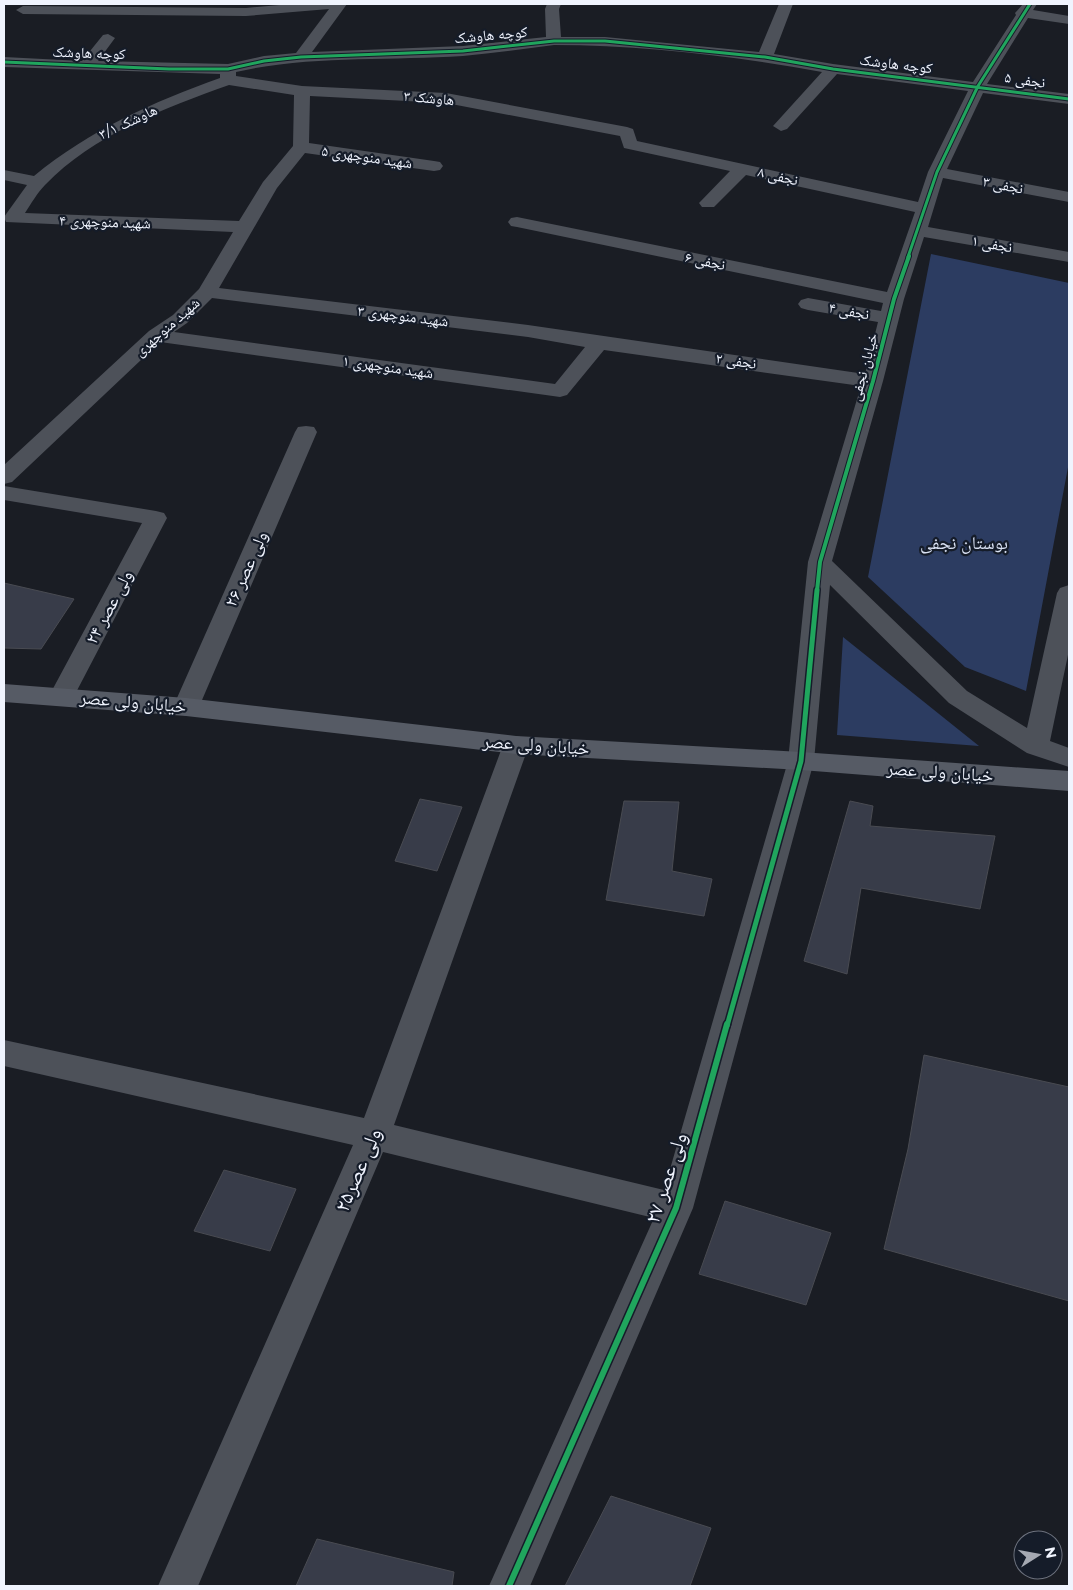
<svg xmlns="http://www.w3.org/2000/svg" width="1073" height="1590" viewBox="0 0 1073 1590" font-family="Montserrat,'Noto Naskh Arabic',sans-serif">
  <rect width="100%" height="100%" fill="#1a1d24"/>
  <!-- green -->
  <path fill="#2c3c61" d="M931,254L1069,283V462L1026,691L965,667L868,577Z
    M843,637L979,746L837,735Z"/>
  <!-- building -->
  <path fill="#383c49" stroke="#494b52" d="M4,583L74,599L41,649L4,648Z
    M420,799L462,807L437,871L395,861Z
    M624,801L679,802L672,871L712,879L704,916L606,900Z
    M850,801L873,806L870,826L995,836L980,909L861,888L847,974L804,961Z
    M924,1055L1069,1087V1301L884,1249L908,1149Z
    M224,1170L296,1189L270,1251L194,1231Z
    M725,1201L831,1233L806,1305L699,1274Z
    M611,1496L711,1528L690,1586H565Z
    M317,1539L454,1572L452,1586H296Z"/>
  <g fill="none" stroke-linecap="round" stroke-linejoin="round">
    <!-- minor -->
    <path fill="#4d5159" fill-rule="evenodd" d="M291,4H347L312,52L463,46L546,37L545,9L547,4H561L559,9L561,37H605L759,52L779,4H793L774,54L833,64L973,82L1016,15L1015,13L1023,4H1037L1033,10L1069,16V24L1028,18L987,84L1069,94V104L983,93L947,169L1069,192V202L943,178L928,227L1069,252V262L924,237L904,299L883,381L832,561L967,691L1027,728L1057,593L1060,588L1069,585V650L1050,741L1069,748V767L1027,753L949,703L830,585L814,761L693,1208L530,1586H489L654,1218L383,1152L198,1586H158L353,1145L4,1066V1040L364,1118L503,745L507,738L516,736L525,738L529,745L394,1125L664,1190L788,761L808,562L861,386L604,350L567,395L560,397L160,342L12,482L4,484V465L149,331L173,315L199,289L233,232L6,222L4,217L27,185L4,180V170L34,176C90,130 153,102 220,78V74L4,67V57L82,61L103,35L108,34L115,38L98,61L228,64L264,56L296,53L329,9L246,16L23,14L16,10L23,6L246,8ZM554,45C643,45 734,56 822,72L773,126L781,131L787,129L837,74L968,91L928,172L918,202L637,141L633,129L627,127L446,93L302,86L236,76V72C310,55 387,61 463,56C493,53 524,49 554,45ZM229,85L294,95L293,146L263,182L239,221L25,213C31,204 37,193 45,185C93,135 165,108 229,85ZM310,96L446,103L620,136L624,148L730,171L699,203L702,207H714L746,175L915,212L887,292L517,217L511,218L508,222L511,226L517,227L883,303L881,311L808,298L801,300L798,304L801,308L808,310L878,322L865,374L528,325L219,288L277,188L305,153L434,171L440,170L443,166L440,162L434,161L309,143ZM212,298L528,337L585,347L555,384L174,332L187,323Z
      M306,426L314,427L317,432L199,707L195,713L186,716L177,713L173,707L295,432L298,427Z
      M4,486L156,511L164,513L167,518L71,702L62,705L53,702L49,696L142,523L4,500Z"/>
    <!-- major -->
    <path fill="#565b65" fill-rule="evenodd" d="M4,684L186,698L516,736L801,752L1069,771V791L801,770L516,754L186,716L4,702Z"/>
    <!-- cycleway-far3 casing -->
    <g stroke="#151c29" stroke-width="5">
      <path id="cycleway-far3" d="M4,62L169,69H228L264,61L301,57L463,51L554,41H605L765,57L833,69L1069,99
        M908,257L937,172L978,86L1030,4"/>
    </g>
    <!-- cycleway-far2 casing -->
    <g stroke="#151c29" stroke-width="6">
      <path id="cycleway-far2" d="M817,591L820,562L873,381L894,299L909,256"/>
    </g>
    <!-- cycleway-far1 casing -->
    <g stroke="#151c29" stroke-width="8">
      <path id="cycleway-far1" d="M727,1026L801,761L817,590"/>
    </g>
    <!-- cycleway casing -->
    <g stroke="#151c29" stroke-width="9">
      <path id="cycleway" d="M509,1586L676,1208L727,1024"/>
    </g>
    <!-- cycleway-far3 -->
    <use href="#cycleway-far3" stroke="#20a55d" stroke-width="3"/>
    <!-- cycleway-far2 -->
    <use href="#cycleway-far2" stroke="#20a55d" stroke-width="4"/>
    <!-- cycleway-far1 -->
    <use href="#cycleway-far1" stroke="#20a55d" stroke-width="5"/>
    <!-- cycleway -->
    <use href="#cycleway" stroke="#20a55d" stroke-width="6"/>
  </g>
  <g text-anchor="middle" stroke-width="4.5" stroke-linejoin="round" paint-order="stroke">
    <!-- far-street labels -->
    <g font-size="15" fill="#f0f4fe" stroke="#151c29">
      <text transform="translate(491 35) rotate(-5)" y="5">کوچه هاوشک</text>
      <text transform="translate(89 53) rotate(2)" y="5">کوچه هاوشک</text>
      <text transform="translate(896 64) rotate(7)" y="5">کوچه هاوشک</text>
      <text transform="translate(1025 80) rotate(8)" y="5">نجفی ۵</text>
      <text transform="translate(429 98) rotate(5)" y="5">هاوشک ۳</text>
      <text transform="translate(128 122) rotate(-25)" y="5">هاوشک ۳/۱</text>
      <text transform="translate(367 157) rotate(8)" y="5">شهید منوچهری ۵</text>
      <text transform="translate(778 176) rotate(13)" y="5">نجفی ۸</text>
      <text transform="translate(1003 185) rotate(11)" y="5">نجفی ۳</text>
      <text transform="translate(105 222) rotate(2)" y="5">شهید منوچهری ۴</text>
      <text transform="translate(992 244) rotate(10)" y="5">نجفی ۱</text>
      <text transform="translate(705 261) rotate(12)" y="5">نجفی ۶</text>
      <text transform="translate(849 311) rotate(10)" y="5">نجفی ۴</text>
      <text transform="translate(403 316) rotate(7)" y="5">شهید منوچهری ۳</text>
      <text transform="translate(167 327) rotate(-41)" y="5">شهید منوچهری</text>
      <text transform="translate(736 361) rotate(8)" y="5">نجفی ۲</text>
      <text transform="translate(388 367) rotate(8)" y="5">شهید منوچهری ۱</text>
      <text transform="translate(864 367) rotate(-75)" y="5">خیابان نجفی</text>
    </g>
    <!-- park labels -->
    <g font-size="18" fill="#d9e1f3" stroke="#151c29">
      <text x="964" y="549">بوستان نجفی</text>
    </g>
    <!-- street labels -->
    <g font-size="18" fill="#f0f4fe" stroke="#151c29">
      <text transform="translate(246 569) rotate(-66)" y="6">ولی عصر ۲۶</text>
      <text transform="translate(109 607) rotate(-62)" y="6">ولی عصر ۲۴</text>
      <text transform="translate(133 702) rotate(5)" y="6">خیابان ولی عصر</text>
      <text transform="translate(536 745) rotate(4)" y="6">خیابان ولی عصر</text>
      <text transform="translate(940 772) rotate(4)" y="6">خیابان ولی عصر</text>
    </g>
    <!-- near-street labels -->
    <g font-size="21" fill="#f0f4fe" stroke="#151c29">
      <text transform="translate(358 1170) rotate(-67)" y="7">ولی عصر۲۵</text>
      <text transform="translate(666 1178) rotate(-72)" y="7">ولی عصر ۲۷</text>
    </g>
  </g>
  <!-- border -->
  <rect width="1073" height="1590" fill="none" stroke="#f0f4fe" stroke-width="10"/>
  <!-- north arrow -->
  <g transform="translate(1038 1555) rotate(79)"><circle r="24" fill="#151c29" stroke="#6d727e"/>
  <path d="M0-4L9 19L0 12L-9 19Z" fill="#a5a9b2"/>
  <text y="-8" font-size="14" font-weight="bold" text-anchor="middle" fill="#f0f4fe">N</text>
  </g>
</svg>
